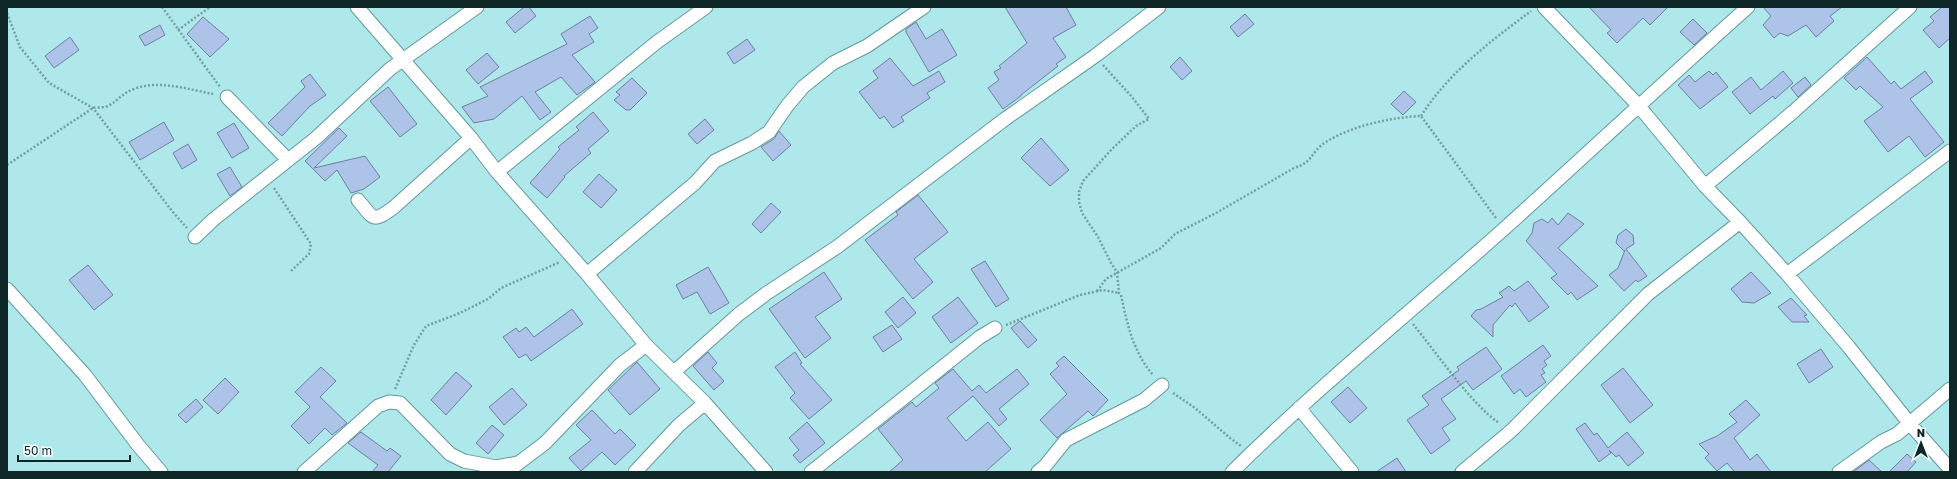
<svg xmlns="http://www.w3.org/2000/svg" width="1957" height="479" viewBox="0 0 1957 479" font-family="'Golos Text',sans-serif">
  <rect width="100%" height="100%" fill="#afe8eb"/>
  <!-- building -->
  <path fill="#adc3e8" stroke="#6c80a2" d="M524,7H529L536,16L515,33L506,22Z
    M1005,7H1066L1076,25L1053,38L1066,57L1056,64L1058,66L1021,95V96L1003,109L988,88L999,80L994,72L1001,68L999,66L1027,43Z
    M1589,7H1668L1650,25L1643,18L1617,43L1607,33L1611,30Z
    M1763,7H1842L1830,16L1834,21L1816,37L1806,25L1788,36L1780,33L1774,38L1763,25L1771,16Z
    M1942,7H1950V38L1939,48L1923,30L1934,21L1930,17Z
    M1245,14L1254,24L1238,37L1230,27Z
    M590,16L598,28L589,34L594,42L572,55L595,82L577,95L561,77L535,92L551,112L540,120L522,96L494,119L474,123L462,107L488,96L480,87L567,44L561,34Z
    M203,17L229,39L210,57L187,34Z
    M1693,19L1707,33L1694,45L1680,32Z
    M916,22L926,39L942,29L957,55L929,72L906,32V29Z
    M160,25L165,35L145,46L139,36Z
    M70,37L79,50L54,68L45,56Z
    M747,39L755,50L734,64L727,53Z
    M487,53L499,67L478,84L466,70Z
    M1180,57L1192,71L1182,80L1170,67Z
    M1867,57L1891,84L1894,81L1901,89L1925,71L1933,82L1910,99L1944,142L1925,157L1909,136L1888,152L1864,121L1883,107L1860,86L1856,90L1844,78Z
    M890,58L913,86L939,71L945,82L927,93L930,98L901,117L904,121L893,128L884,116L880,119L859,92L878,78L873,71Z
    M1709,71L1713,75L1716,72L1728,87L1700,109L1678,85L1689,75L1695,82Z
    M1783,71L1793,83L1775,99L1773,96L1750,114L1732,92L1751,77L1761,90Z
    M310,74L326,95L310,106L282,136L268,123L305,87L301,81Z
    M1805,77L1811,85L1798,97L1791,88Z
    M632,78L647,93L630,110H626L614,100L620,95L616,92Z
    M388,87L417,124L400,137L370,101Z
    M1404,91L1416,102L1403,115L1391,104Z
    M593,112L609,131L588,149L591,153L564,176L565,177L547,198L530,183L560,149L558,147L579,130L576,127Z
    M705,119L714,130L697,144L688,134Z
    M164,122L174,140L140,160L129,142Z
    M234,123L249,148L232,158L217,133Z
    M339,128L347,136L314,168L365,156L380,177L364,189L351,193L337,170L325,181L305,161Z
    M779,131L791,145L773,161L761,147L774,139Z
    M1041,138L1069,170L1050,186L1021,158Z
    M188,144L197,160L182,169L173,153Z
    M230,167L242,187L230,196L217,174Z
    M599,174L617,190L601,208L583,192Z
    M918,195L948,232L914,259L933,282L913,299L865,240L898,215L896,212Z
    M771,203L781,212L761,233L752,224Z
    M1568,213L1584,224L1558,248L1598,286L1577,300L1571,292L1568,295L1551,278L1557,274L1526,241L1532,233L1534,223L1542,219L1548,223L1552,218L1558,225Z
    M1626,229L1633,235L1634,244L1626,249L1647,276L1638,282L1636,280L1624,291L1609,275L1618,268L1625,250L1624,251L1616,243L1618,235Z
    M985,261L1009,299L996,307L971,269Z
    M88,265L113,295L94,310L69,280Z
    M708,267L729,303L710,314L697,292L683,299L676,285Z
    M824,272L842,299L815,317L831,338L805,358L769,309Z
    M1751,272L1771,293L1754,303L1742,302L1731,289Z
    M1528,281L1549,307L1529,322L1515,303L1512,307L1510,305L1493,325V337L1471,316L1476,310L1481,309L1503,297L1499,293L1509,286L1514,291Z
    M903,297L916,313L898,328L885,312Z
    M958,297L978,323L951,343L932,317Z
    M1791,298L1807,315L1804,316L1809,322H1792L1778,307Z
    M572,309L583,324L531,361L526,354L519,358L503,337L516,328L519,332L526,327L534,337Z
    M1020,321L1037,340L1028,348L1011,328Z
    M892,325L902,339L883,352L873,337Z
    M1543,345L1551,356L1544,361L1547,365L1542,369L1545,373L1541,375L1546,382L1526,397L1520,389L1514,394L1501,376Z
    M1486,347L1502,369L1473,390L1466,381L1441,399L1456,419L1442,428L1450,440L1431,454L1407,420L1429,405L1422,396L1459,370L1457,367Z
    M1821,349L1833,367L1809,383L1797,364Z
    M708,352L717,363L712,368L724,381L714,390L693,366Z
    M795,352L802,363L800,364L832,400L809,419L790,398L795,393L775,367Z
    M1064,356L1108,400L1093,416L1088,411L1057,438L1040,420L1067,394L1050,374L1059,366L1056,363Z
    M637,362L660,389L630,415L608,390Z
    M321,367L336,381L320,397L347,423L332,435L325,428L309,444L291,426L310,407L295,392Z
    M1623,368L1653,405L1630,423L1601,385Z
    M953,369L972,391L979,385L986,393L1017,369L1029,384L999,409L1007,419L999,426L973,396L947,418L966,441L988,422L1011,449L985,472H889L903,460L878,429L912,402L916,407L939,388L935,383Z
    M456,372L472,386L446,415L431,400Z
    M225,378L239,392L218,414L203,400Z
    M1348,387L1367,408L1350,423L1331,402Z
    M512,388L527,405L504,425L489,407Z
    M196,399L203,407L186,423L178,415Z
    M1746,400L1760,415L1734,438L1750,460L1757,454L1771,472H1733L1734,471L1727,463L1717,471L1705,458L1709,454L1699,444L1717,436L1737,422L1729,414Z
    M592,410L615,434L620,429L636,445L615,465L602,452L581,471L569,458L591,440L576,425Z
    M807,422L825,443L800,463L793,455L799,450L789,438Z
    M1585,423L1594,435L1597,433L1608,448L1627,432L1644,453L1628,466L1619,455L1616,457L1609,450L1611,453L1599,462L1576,429Z
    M492,425L504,435L488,454L476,443Z
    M361,432L387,451L390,448L401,456L388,472H372L378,465L348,443Z
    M1907,454L1916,462L1907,472H1889Z
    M1397,458L1406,472H1376Z
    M1869,460L1882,472H1853Z"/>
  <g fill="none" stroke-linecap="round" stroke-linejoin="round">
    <!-- minor casing -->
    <g stroke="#63999c" stroke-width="15">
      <path id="minor" d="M357,7L471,138L497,172L587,274L646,345L705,403L766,472
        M1544,7L1638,105L1705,186L1740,222L1787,274L1848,346L1910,424L1950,469
        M227,97L288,160
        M497,172L657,42L706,7
        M1705,186L1793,112L1910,7
        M358,200C374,219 372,223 393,208L471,138
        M195,237L214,219L316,138L390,69L477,7
        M587,274L695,183L715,161L752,143L769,132L787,106L803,87L833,63L867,46L924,7
        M1787,274L1950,151
        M7,289L85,375L138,445L161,472
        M674,372L739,314L767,293L837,247L1005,119L1095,56L1159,7
        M1299,408L1352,472
        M512,468L545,443L620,365L646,345
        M304,472L378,406L389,402L400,403L450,454L464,461L496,467L518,463
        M635,472L679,425L705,403
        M811,472L980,337L995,328
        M1038,472L1045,466L1066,440L1144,400L1162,385
        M1232,472C1319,386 1414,309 1505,228C1586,155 1666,80 1748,7
        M1462,472L1511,431L1648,294L1740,222
        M1839,472L1881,442L1897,434L1950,389"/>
    </g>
    <!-- path -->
    <path stroke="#739fa1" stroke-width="2.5" stroke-dasharray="2 2" stroke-linecap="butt" d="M162,7L220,87
      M7,13L20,47L49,83L93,108L172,211L187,228
      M178,30L210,7
      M1103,65L1132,97L1149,119L1136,126L1112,149L1083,181L1079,192V202L1082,213L1098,237L1111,263L1117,272L1119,293L1121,295C1127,323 1133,352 1153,375
      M1421,116C1448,73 1491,41 1531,11
      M7,165L93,108C97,107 104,108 108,106C118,101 122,93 134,89C159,79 190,90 214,94
      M274,188L311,244L309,254L291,271
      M1097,291L1106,279L1161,248L1175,234L1216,213L1294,168C1313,163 1311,151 1326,142C1351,126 1392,117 1421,116L1496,218
      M1413,324C1436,352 1471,404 1499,423
      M1006,325L1080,295L1103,290L1119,293
      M395,389L414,345L426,326L460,313L488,299L501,288L560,262
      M1173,393L1195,408L1230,438L1241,446"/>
    <!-- minor -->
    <use href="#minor" stroke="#fff" stroke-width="13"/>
  </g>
  <!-- border -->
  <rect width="1957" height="479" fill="none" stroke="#0f2627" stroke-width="16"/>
  <!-- north arrow -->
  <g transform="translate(1921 443)" stroke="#f8fefe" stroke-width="3" paint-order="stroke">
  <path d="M0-3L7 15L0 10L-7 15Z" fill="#0f2627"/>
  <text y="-6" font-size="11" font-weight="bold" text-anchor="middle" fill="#0f2627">N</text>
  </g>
  <!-- scale -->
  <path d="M18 455v6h112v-6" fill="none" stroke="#0f2627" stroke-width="2"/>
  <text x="24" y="455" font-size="12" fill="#0f2627" stroke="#f8fefe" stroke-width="3" paint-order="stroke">50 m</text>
</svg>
